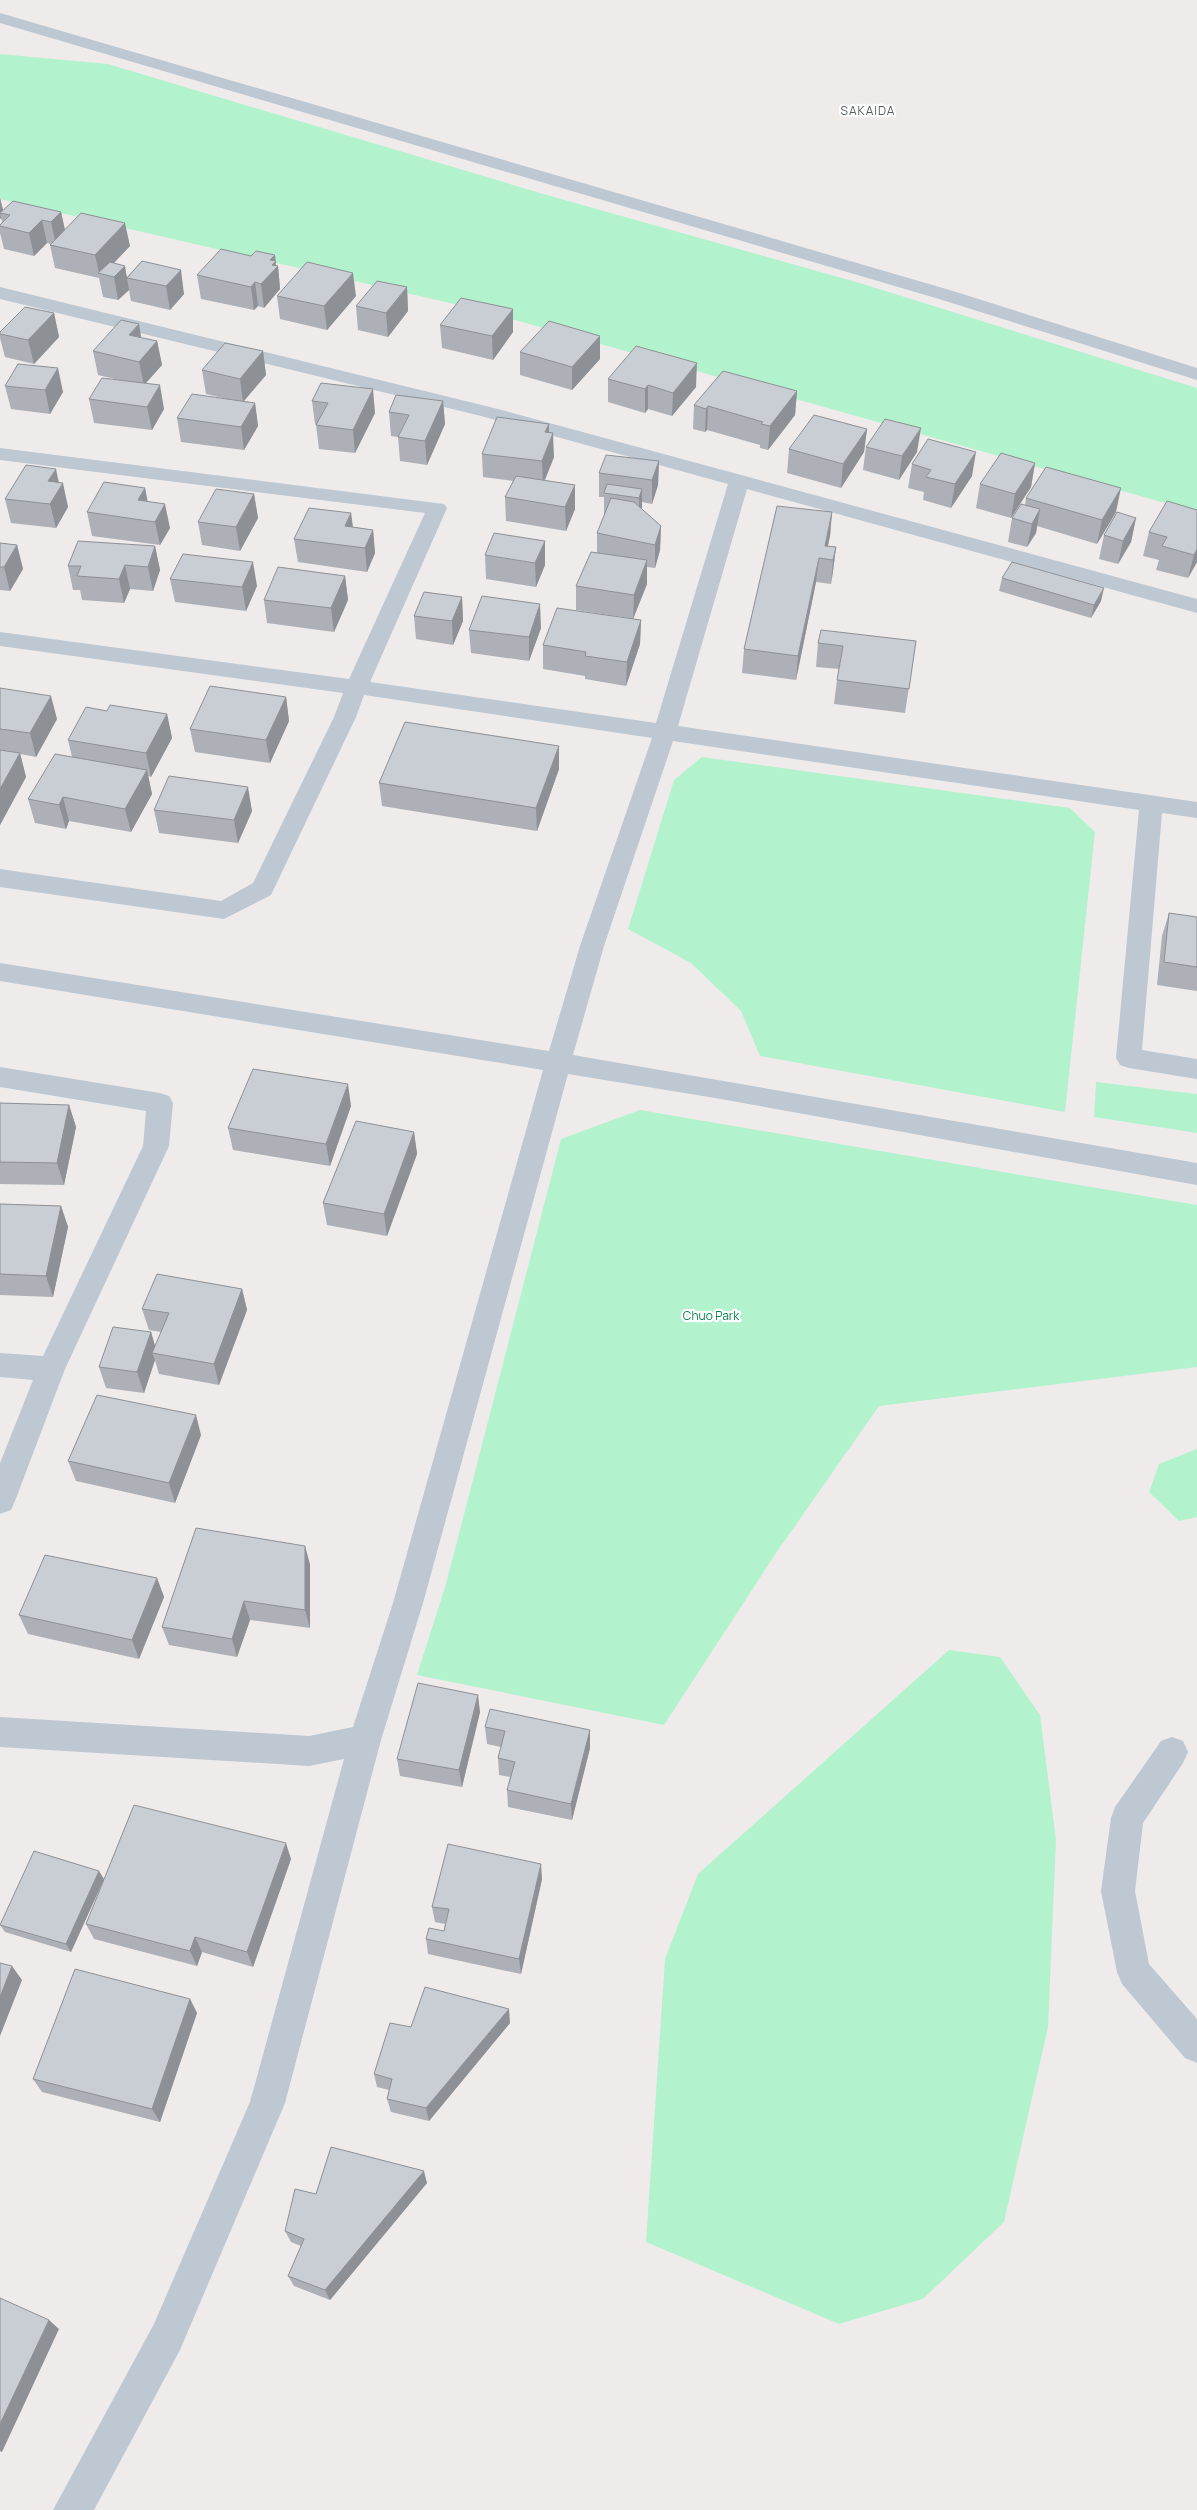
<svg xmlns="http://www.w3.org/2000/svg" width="1197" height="2510" viewBox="0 0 1197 2510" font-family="Manrope,sans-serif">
  <rect width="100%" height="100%" fill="#efebeb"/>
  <!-- green -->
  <path fill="#b2f3cd" d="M0,54L108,64L540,193L863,284L1197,388V512L480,310L0,199Z
    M702,757L1070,808L1095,832L1065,1112L760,1056L741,1011L691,963L628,929L674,780Z
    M1096,1082L1197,1094V1133L1094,1117Z
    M640,1110L1197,1205V1367L879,1406L776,1553L664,1725L417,1675L446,1584L561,1139Z
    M1197,1449V1517L1179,1521L1149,1492L1159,1464Z
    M949,1650L1000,1657L1040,1715L1056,1840L1048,2027L1004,2222L923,2299L839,2324L646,2242L665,1959L698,1874Z"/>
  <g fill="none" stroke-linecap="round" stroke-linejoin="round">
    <!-- minor -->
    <path fill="#bdc8d3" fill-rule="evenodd" d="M0,13L953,291L1197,368V380L939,299L0,23Z
      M0,287L494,408L1197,599V613L747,489L678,726L1197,802V818L1162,813L1142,1050L1197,1059V1079L1129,1068L1120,1065L1116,1058L1139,810L673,741L604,946L573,1055L1197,1163V1185L715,1098L568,1074L423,1603L381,1740L285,2103L180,2350L94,2510H53L154,2324L250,2102L344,1759L309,1766L0,1747V1717L309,1736L353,1727L393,1603L543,1070L0,981V963L549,1051L580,946L652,738L364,695L356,717L271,895L224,919L0,887V869L221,901L253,883L334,717L343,693L0,646V632L349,679L425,513L0,460V448L444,504L447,508L370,682L656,723L728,484L481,416L0,299Z
      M0,1067L160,1093L169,1096L173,1103L169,1146L65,1369L15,1501L11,1510L0,1514V1463L33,1380L0,1377V1353L43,1356L143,1146L146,1111L0,1087Z
      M1172,1737L1183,1741L1188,1752L1183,1763L1143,1823L1135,1891L1149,1964L1197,2019V2063L1185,2058L1122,1984L1117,1972L1101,1891L1111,1818L1115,1807L1161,1741Z"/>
  </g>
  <!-- wall -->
  <path fill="#adb0b6" d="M0,198L3,210L61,212L65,230L130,246L114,263L127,277L142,261L184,294L170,310L131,301L129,290L118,300L103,297L99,278L55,268L50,245L51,244L47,243L34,256L4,249L0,233V225L2,222L1,218L0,219Z
    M275,255L276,266H278L280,289L264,308L258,306L254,310L201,299L197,275L251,256Z
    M407,287L408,311L388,337L358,330L356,306Z
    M277,296H356L327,330L280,319Z
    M513,309V332L493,360L442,348L440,325Z
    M54,313L59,337L34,364L5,357L0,338V332Z
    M600,336V359L572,390L520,375V352Z
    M141,338L157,341L162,365L146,383L164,409L152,430L94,423L89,399L123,381L98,375L93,351Z
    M263,351L266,375L244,401L255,403L258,426L244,450L181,442L177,418L227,399L206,394L202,370Z
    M608,379L696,387L672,416L648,409L645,413L608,402Z
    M321,383L375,413L355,453L319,449L316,425L315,424L312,401Z
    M5,386L63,392L50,414L11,409Z
    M797,391L795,415L768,450L760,448V445L707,430L705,432L693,429L694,405Z
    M443,401L445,424L427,465L400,461L398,437L391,436L389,412Z
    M549,424V433L554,457L544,481L575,485V509L566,531L506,521L505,497L513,481L483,477L482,454Z
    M867,429L864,452L841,488L787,473L789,449Z
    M866,447L917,452L899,480L863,470Z
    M659,461L658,485L652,504L642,502V509L661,526L660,550L655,568L647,567V584L633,619L641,620L640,644L626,686L585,679V676L543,669V645L629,618L576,610V586L597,553V533L604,517V497H599V473Z
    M1035,463L1031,487L1011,518L976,508L980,484Z
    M912,464L972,476L951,508L923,500L924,492L908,488Z
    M59,482L68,507L56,528L11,523L5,499Z
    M145,488L148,502L170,528L160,545L92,536L87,512Z
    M254,494L258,518L240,551L202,545L198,522Z
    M1026,498L1116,512L1097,544L1037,526L1036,533L1027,547L1008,542L1012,518L1025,505Z
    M1197,510V562L1188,578L1156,570L1159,560L1143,556L1149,532Z
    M832,512L830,536L828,546L836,547L833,571L831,584L816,582L796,680L742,673L744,649Z
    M351,513L353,527L373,530L375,553L367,572L298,562L294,539Z
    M1136,518L1131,542L1118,564L1099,559L1104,535Z
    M0,543L17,545L23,569L10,591L0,590Z
    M155,546L160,570L153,591L130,589L124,603L82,600L80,590H73L68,566Z
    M485,555L545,565L536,587L486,579Z
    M345,576L348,600L334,632L267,623L264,600Z
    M1002,578L1101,601L1091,618L999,591Z
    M170,579L257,586L246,611L175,602Z
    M462,597L463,621L453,645L416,639L414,616Z
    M541,628L529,661L471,653L469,630Z
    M916,641L905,713L834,704L837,680L839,669L816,667L818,643Z
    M0,688L57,719L36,757L20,754L26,777L0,825Z
    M286,697L289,721L270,763L195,752L190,729Z
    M107,711L167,714L172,738L151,777L148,776L152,794L131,832L69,821L66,829L35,823L28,799L72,757L68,740Z
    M559,769L537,831L382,806L379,783Z
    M154,810L252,811L238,843L159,833Z
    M1169,913L1197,917V991L1157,985L1162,936Z
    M0,1103L69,1105L76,1127L64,1185L0,1184Z
    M351,1106L330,1166L233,1150L228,1128Z
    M414,1132L417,1154L387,1236L327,1225L323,1203Z
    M0,1204L61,1206L68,1227L53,1297L0,1295Z
    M242,1289L247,1310L219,1385L159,1374L155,1360L144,1393L106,1388L99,1367L151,1332L155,1346L161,1332L149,1330L142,1309Z
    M201,1435L175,1503L76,1481L68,1461Z
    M305,1546L310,1565V1628L250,1620L237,1657L169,1645L162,1627Z
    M157,1578L164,1597L139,1659L28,1634L19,1615Z
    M480,1712L462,1787L400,1776L397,1759Z
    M485,1727L590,1730V1748L572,1820L508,1807L507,1790L510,1777L499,1775L498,1758L501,1747L487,1744Z
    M291,1859L253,1967L202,1952L197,1966L94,1939L86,1924Z
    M104,1879L71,1952L5,1932L0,1925Z
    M542,1879L521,1974L428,1954L426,1939L444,1931L445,1924L435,1922L432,1907Z
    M190,1999L197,2013L160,2122L42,2092L33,2079Z
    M510,2023L429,2121L391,2112L387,2099L389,2090L377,2087L374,2074L411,2027Z
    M427,2183L330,2300L294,2286L288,2276L301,2246L291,2242L285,2231L316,2194Z"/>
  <!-- shaded-wall -->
  <path fill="#8d9094" d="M0,198L4,214L0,213L1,218L0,219Z
    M61,212L66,235L56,245L51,222Z
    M42,220L47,243L34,256L29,233Z
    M125,223L130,246L103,274L99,273L95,255Z
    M275,255L276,267L278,266L280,289L264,308L261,284L270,260Z
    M125,266L129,290L118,300L114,277Z
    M181,270L184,294L170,310L166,286Z
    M353,273L356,296L327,330L324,306Z
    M255,282L258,306L254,310L251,287Z
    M407,287L408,311L388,337L386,313Z
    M513,309V332L493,360L492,336Z
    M54,313L59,337L34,364L28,340Z
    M139,324L143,348L129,335Z
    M600,336V359L572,390V367Z
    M157,341L162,365L144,385L139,362Z
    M263,351L266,375L243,402L240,379Z
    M697,363L696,387L672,416L673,393Z
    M58,368L63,392L50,414L45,390Z
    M160,385L164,409L152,430L147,407Z
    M648,385V409L645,413V389Z
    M373,389L375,413L355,453L353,430Z
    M797,391L795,415L768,450L770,426Z
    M443,401L445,424L427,465L425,441Z
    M255,403L258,426L244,450L241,427Z
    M708,406L707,430L705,432L706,409Z
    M549,424V444L553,433L554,457L543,485L542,461L545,432Z
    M921,428L917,452L899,480L902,456Z
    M867,429L864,452L841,488L843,464Z
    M976,452L972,476L951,508L955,484Z
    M659,461L658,485L652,504V480Z
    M1035,463L1031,487L1011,518L1015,494Z
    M56,469L60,488L63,483L68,507L56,528L50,504L48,481Z
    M575,485V509L566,531L565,507Z
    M145,488L149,512L138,500Z
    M1121,488L1116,512L1097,544L1102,520Z
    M642,489V513L639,522V498Z
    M254,494L258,518L240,551L236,527Z
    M165,504L170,528L160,545L155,522Z
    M1040,509L1036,533L1027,547L1032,524Z
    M832,512L830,536L825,559V546Z
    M351,513L354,537L345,526Z
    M1136,518L1131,542L1118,564L1123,541Z
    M661,526L660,550L655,568V545Z
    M373,530L375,553L367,572L365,548Z
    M545,541V565L536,587L535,563Z
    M17,545L23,569L10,591L4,567Z
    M155,546L160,570L153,591L148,567Z
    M836,547L833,571L831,584L833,560Z
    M1197,549V562L1188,578L1194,555Z
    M819,558L816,582L796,680L798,656Z
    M647,560V584L633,619L634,595Z
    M253,562L257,586L246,611L242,587Z
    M125,565L130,589L124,603L119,579Z
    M345,576L348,600L334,632L331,608Z
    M1104,588L1101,601L1091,618L1094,605Z
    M462,597L463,621L453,645L452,621Z
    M540,604L541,628L529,661V637Z
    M641,620L640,644L626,686L627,662Z
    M51,696L57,719L36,757L30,733Z
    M286,697L289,721L270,763L266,740Z
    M167,714L172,738L151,777L146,753Z
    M559,746V769L537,831L536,808Z
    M20,753L26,777L0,825V789Z
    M147,770L152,794L131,832L125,809Z
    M248,787L252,811L238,843L234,820Z
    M63,797L69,821L66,829L59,805Z
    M348,1084L351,1106L330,1166L326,1144Z
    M69,1105L76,1127L64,1185L57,1163Z
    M414,1132L417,1154L387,1236L384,1214Z
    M61,1206L68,1227L53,1297L46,1276Z
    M242,1289L247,1310L219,1385L214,1364Z
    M151,1332L157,1353H152L155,1360L144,1393L137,1372Z
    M196,1415L201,1435L175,1503L169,1483Z
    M305,1546L310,1565V1628L305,1610Z
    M157,1578L164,1597L139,1659L132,1640Z
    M244,1601L250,1620L237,1657L232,1639Z
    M478,1695L480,1712L462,1787L459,1770Z
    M590,1730V1748L572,1820L571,1804Z
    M286,1843L291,1859L253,1967L247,1952Z
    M541,1864L542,1879L521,1974L519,1959Z
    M99,1871L104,1879L71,1952L66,1944Z
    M195,1937L202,1952L197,1966L190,1951Z
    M12,1966L22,1980L0,2036V1997Z
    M190,1999L197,2013L160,2122L152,2109Z
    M509,2009L510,2023L429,2121L426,2108Z
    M424,2171L427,2183L330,2300L325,2290Z
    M49,2320L59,2329L2,2452L0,2451V2424Z"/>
  <!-- building -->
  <path fill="#c9cdd4" stroke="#8d9094" d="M13,201L61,212L51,222L42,220L29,233L0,226V225L10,215L0,213Z
    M81,213L125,223L95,255L50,245Z
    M221,249L251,256L256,251L275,255L270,260L276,261L272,265L278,266L261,284L255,282L251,287L197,275Z
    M142,261L181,270L166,286L127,278Z
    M110,262L125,266L114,277L98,273Z
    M307,262L353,273L324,306L277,296Z
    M377,281L407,287L386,313L356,306Z
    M461,298L513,309L492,336L440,325Z
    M25,307L54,313L28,340L0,334V332Z
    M121,320L139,324L129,335L157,341L139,362L93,351Z
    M549,321L600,336L572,367L520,352Z
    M225,343L263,351L240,379L202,370Z
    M636,346L697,363L673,393L648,385L645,389L608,379Z
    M18,364L58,368L45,390L5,386Z
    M723,371L797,391L770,426L761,424L763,422L708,406L706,409L694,405Z
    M102,378L160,385L147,407L89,399Z
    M321,383L373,389L353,430L316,425L328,403L312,401Z
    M192,394L255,403L241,427L177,418Z
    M396,395L443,401L425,441L398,437L409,415L389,412Z
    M814,415L867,429L843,464L789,449Z
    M497,417L549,424L545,432L553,433L542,461L482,454Z
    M885,419L921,428L902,456L866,447Z
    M928,439L976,452L955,484L926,477L931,470L912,464Z
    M1001,453L1035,463L1015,494L980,484Z
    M606,455L659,461L652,480L599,473Z
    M26,465L56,469L48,481L63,483L50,504L5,499Z
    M1046,467L1121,488L1102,520L1026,498Z
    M516,476L575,485L565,507L505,497Z
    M104,482L145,488L138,500L165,504L155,522L87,512Z
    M607,484L642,489L639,498L604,493Z
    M216,489L254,494L236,527L198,522Z
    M611,498L634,502L661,526L655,545L597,533Z
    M1167,501L1197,510V549L1194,555L1162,546L1167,537L1149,532Z
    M1021,504L1040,509L1032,524L1012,518Z
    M777,506L832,512L825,546L836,547L833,560L819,558L798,656L744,649Z
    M309,508L351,513L345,526L373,530L365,548L294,539Z
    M1117,512L1136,518L1123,541L1104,535Z
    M494,533L545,541L535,563L485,555Z
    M78,541L155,546L148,567L125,565L119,579L77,576L81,566H68Z
    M0,543L17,545L4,567H0Z
    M591,552L647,560L634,595L576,586Z
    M183,554L253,562L242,587L170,579Z
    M1012,562L1104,588L1094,605L1002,578Z
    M278,567L345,576L331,608L264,600Z
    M424,592L462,597L452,621L414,616Z
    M482,596L540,604L529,637L469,630Z
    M557,608L641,620L627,662L585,656L586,652L543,645Z
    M821,630L916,641L909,689L837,680L843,646L818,643Z
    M210,686L286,697L266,740L190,729Z
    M0,688L51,696L30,733L0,729Z
    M110,705L167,714L146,753L68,740L86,707L107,711Z
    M405,722L559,746L536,808L379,783Z
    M0,750L20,753L0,789Z
    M55,754L147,770L125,809L63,797L59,805L28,799Z
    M169,776L248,787L234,820L154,810Z
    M1169,913L1197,917V967L1164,962Z
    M253,1069L348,1084L326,1144L228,1128Z
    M0,1103L69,1105L57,1163L0,1162Z
    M356,1121L414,1132L384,1214L323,1203Z
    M0,1204L61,1206L46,1276L0,1274Z
    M157,1274L242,1289L214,1364L152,1353L169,1313L142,1309Z
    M113,1327L151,1332L137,1372L99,1367Z
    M97,1395L196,1415L169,1483L68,1461Z
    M196,1528L305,1546V1610L244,1601L232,1639L162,1627Z
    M45,1555L157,1578L132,1640L19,1615Z
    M418,1683L478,1695L459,1770L397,1759Z
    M490,1709L590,1730L571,1804L507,1790L515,1762L498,1758L505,1731L485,1727Z
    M134,1805L286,1843L247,1952L195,1937L190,1951L86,1924Z
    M448,1844L541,1864L519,1959L426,1939L429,1928L444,1931L449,1909L432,1907Z
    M34,1851L99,1871L66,1944L0,1925Z
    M0,1963L12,1966L0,1997Z
    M75,1969L190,1999L152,2109L33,2079Z
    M425,1987L509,2009L426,2108L387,2099L392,2079L374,2074L390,2023L411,2027Z
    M331,2147L424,2171L325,2290L288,2276L304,2239L285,2231L295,2189L316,2194Z
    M0,2298L49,2320L0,2424Z"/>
  <g text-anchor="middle" stroke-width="4.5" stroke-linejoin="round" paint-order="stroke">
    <!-- far-quarter labels -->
    <g font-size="12" letter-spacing="1" fill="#575c61" stroke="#fff">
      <text x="868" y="115">SAKAIDA</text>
    </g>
    <!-- park labels -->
    <g font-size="12" fill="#0c834a" stroke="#fff">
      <text x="711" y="1320">Chuo Park</text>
    </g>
  </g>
</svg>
